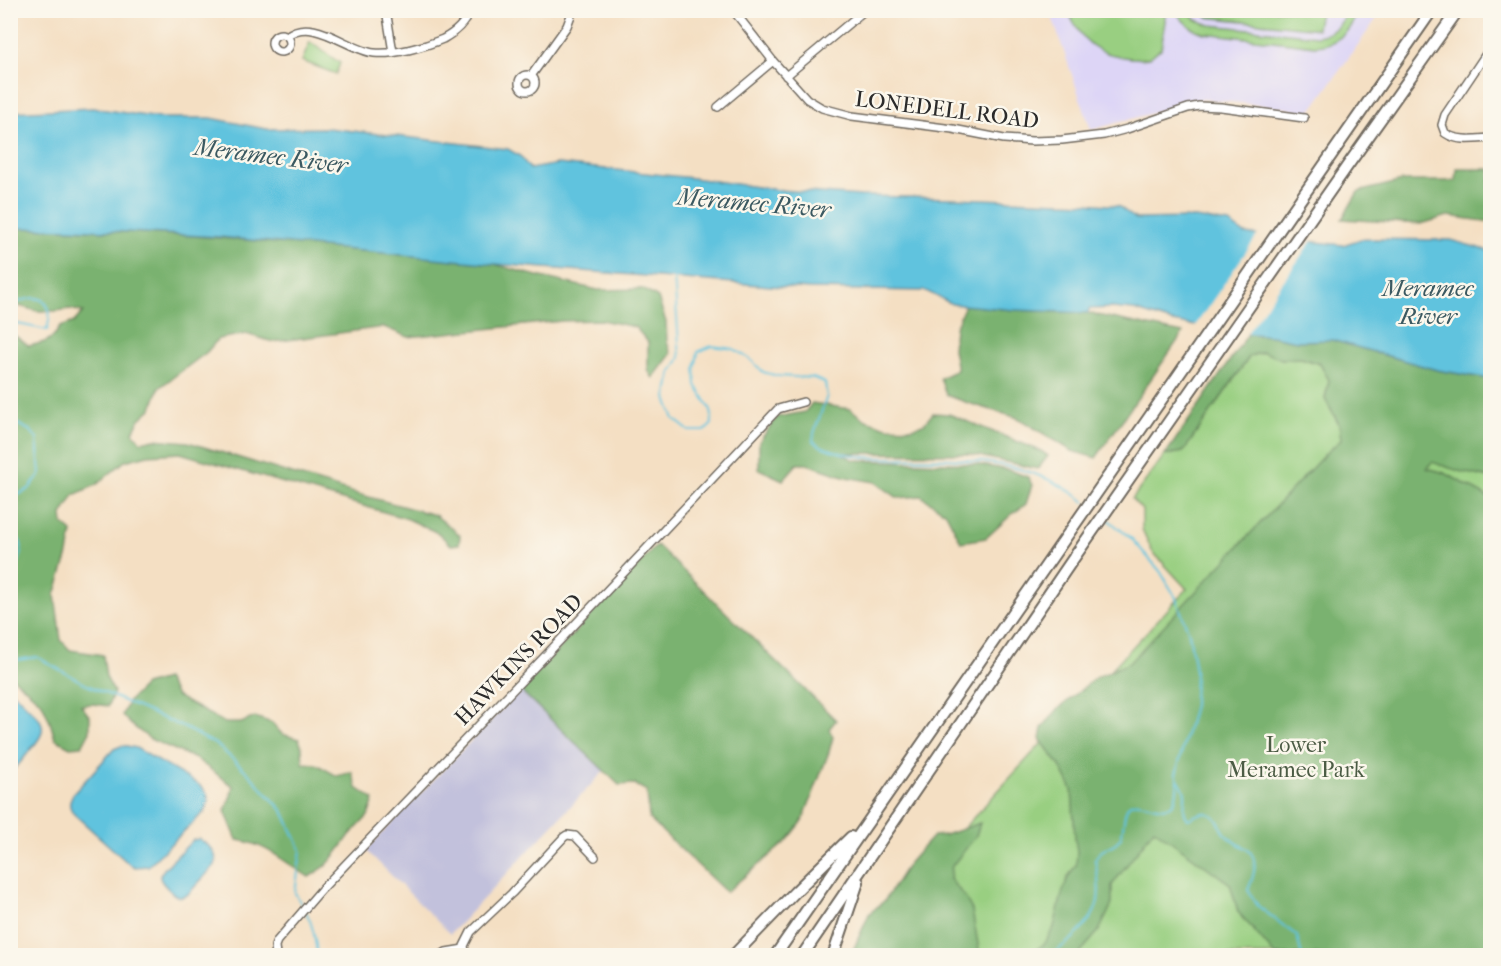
<svg xmlns="http://www.w3.org/2000/svg" width="1501" height="966" viewBox="0 0 1501 966" font-family="'IM FELL French Canon',serif">
  <rect width="100%" height="100%" fill="#fbf7ec"/>
  <filter id="ink" filterUnits="userSpaceOnUse"><feTurbulence type="fractalNoise" baseFrequency=".0167" numOctaves="2"/><feDisplacementMap in="SourceGraphic" scale="12" xChannelSelector="R" yChannelSelector="G"/><feConvolveMatrix kernelMatrix="1 2 1 2 8 2 1 2 1" color-interpolation-filters="sRGB"/></filter>
  <filter id="wash" filterUnits="userSpaceOnUse"><feTurbulence type="fractalNoise" baseFrequency=".008" numOctaves="4" result="noise"/><feDisplacementMap in="SourceGraphic" scale="24" xChannelSelector="R" yChannelSelector="G"/><feGaussianBlur stdDeviation="1.35" result="paint"/><feColorMatrix in="noise" values="0 0 0 0 0 0 0 0 0 0 0 0 0 0 0 0 0 1.4 0 .05"/><feComposite in="paint" operator="in"/></filter>
  <g filter="url(#wash)">
    <rect width="100%" height="100%" fill="#f4dfc3"/>
    <!-- built -->
    <path fill="#ddd5f6" d="M1050,11H1382L1308,115L1286,108L1203,99L1091,130Z"/>
    <!-- industrial -->
    <path fill="#c2c1dc" d="M520,690L604,771L450,934L366,850Z"/>
    <!-- green -->
    <path fill="#99cf81" stroke="#627d56" stroke-width="1.5" d="M1207,10H1319L1320,11L1317,29L1206,17Z
      M1068,11H1165V22L1161,49C1156,51 1154,55 1150,57C1145,60 1137,58 1131,58C1097,55 1081,42 1068,11Z
      M1176,11H1187L1197,20L1210,25L1317,36C1332,34 1342,25 1347,11H1356C1352,32 1336,45 1315,46L1204,33C1191,29 1182,22 1176,11Z
      M310,42L340,63L336,74L302,61Z
      M1264,352L1282,359L1301,358L1320,364L1329,380L1325,399L1339,425L1398,359L1437,370L1490,379V955L858,956L918,878L1042,743L1187,589L1152,551L1142,529V510L1132,499L1165,455L1183,452L1250,356Z"/>
    <!-- forest -->
    <path fill="#7ab26f" stroke="#526e4d" stroke-width="1.5" d="M1457,169H1490V222L1448,216L1421,224L1342,219L1358,192L1402,181H1456Z
      M11,228C172,230 333,248 494,264L537,276L598,290L643,289L658,298L666,322L667,342L671,354L653,378L648,370V342L635,327L601,320L562,321L408,337L384,327L273,342L246,334L218,339L207,352L159,388L152,408L139,420L133,432L141,442L154,439L188,442L354,493L435,515L460,535L459,544L451,545L438,533L408,519L180,453L148,455L125,461L96,485L74,495L62,515L63,524L72,532L68,554L55,595L61,640L70,650L103,655L106,677L114,692L108,706L93,704L81,705L90,717V731L82,746L70,747L55,739L50,722L42,703L11,676V334L14,335L29,346C46,342 51,342 60,327L74,322L83,312L70,309L56,311H37L11,304Z
      M965,305L1014,310L1088,313L1183,333L1096,458L1072,451L1018,418L968,403L946,395L940,378L957,370L953,349L955,328Z
      M1248,334L1272,336L1297,341L1332,340L1437,370L1490,379V478L1462,472L1432,462L1427,468L1445,473L1490,498V955H1275L1238,912L1230,884L1154,829L1112,885V904L1099,931L1078,955L1028,956L1045,943L1054,927L1062,894L1068,877L1076,865L1077,851L1075,839L1072,790L1060,766L1040,739L1042,728L1057,710L1095,678L1129,663L1326,453L1341,440L1339,424L1325,399L1329,380L1320,364L1301,358L1282,359L1263,352L1250,356L1183,452L1165,455Z
      M812,403L850,409L866,420L887,427L913,428L925,423L933,413L949,414L1041,451L1048,456L1038,469L970,454L841,453L854,460L975,464L1009,470L1028,477L1032,485L1026,504L1011,515L986,538L961,542L946,513L921,496L898,498L875,482L846,477L807,464H797L783,480L759,469V442L777,417L805,412Z
      M657,545L836,720L829,729L833,737L829,752L802,822L787,841L726,892L649,819L647,791L634,784L619,785L520,690Z
      M166,679L176,696L225,723H241L255,717L272,723L282,734L299,739L302,748L303,763L316,764L337,776L352,772L357,788L374,800L368,816L350,835L337,853L326,866L309,877C284,862 267,844 237,840L225,811L231,795L233,786L196,759L150,739L129,723L122,715L129,701L145,685Z
      M980,823L976,836L952,866L950,879L965,897L972,910L980,955H851L869,914L885,900L908,864L922,848L933,836L945,835Z"/>
    <!-- water -->
    <path fill="#60c3de" stroke="#467784" stroke-width="1.5" d="M93,108L159,118H211L266,129L327,128L508,149L520,156L530,169L558,164L693,178L779,190L861,196L953,198L1087,203L1118,206L1136,219L1195,218L1229,223L1245,234L1343,245L1361,239L1450,240L1490,251V379L1437,370L1332,340L1297,341L1272,336L1232,332L1172,322L1134,310L1112,308L1089,309L1088,313L1014,310L952,304L926,291L809,289L494,264L219,237L72,229L11,228L10,112Z
      M11,690L38,717C48,730 39,740 30,750C24,758 20,765 11,771Z
      M121,746H127L136,748L198,784C209,793 212,799 204,812L148,866L135,867L129,864L74,814C69,807 68,803 73,794L114,749Z
      M199,839C208,844 219,854 215,865L187,895C183,896 181,898 177,896C173,894 160,882 160,877C160,873 163,871 165,868L193,840Z"/>
    <!-- pier -->
    <path fill="#f4dfc3" d="M1259,233L1313,239L1245,336L1193,329Z"/>
    <g fill="none" stroke-linecap="round" stroke-linejoin="round">
      <!-- stream -->
      <path stroke="#60c3de" stroke-width="2" d="M674,276L680,358L671,373L666,398L674,419L689,431H705L712,424L711,410L696,385L695,369L698,352L712,346L734,349L751,360L763,372L778,376L813,378L825,383L827,396L814,433L813,441C821,448 829,449 838,452C874,462 911,457 948,459C998,461 1045,470 1085,502
        M10,306C22,300 43,290 49,310C51,316 48,324 47,330L18,324H10
        M10,420L31,431L37,439L40,474L29,489L12,498L10,500
        M1106,518L1132,539L1160,571L1175,596L1189,633L1195,670L1194,705L1176,774C1178,782 1184,786 1185,794C1186,803 1181,811 1188,819C1194,817 1199,812 1206,813C1219,815 1220,829 1228,837C1233,842 1242,845 1248,850C1260,860 1253,878 1248,890L1258,906L1297,936L1302,956
        M10,529C25,544 23,548 17,567L10,571
        M10,647L17,660L37,657L87,685L181,726L217,745L247,772L283,811L301,850L295,893L303,907
        M306,912C313,925 316,941 317,956
        M1053,956C1058,948 1067,944 1074,937C1102,912 1102,895 1095,860C1099,847 1114,849 1121,837C1124,828 1123,817 1127,808C1135,791 1165,821 1175,800C1177,794 1177,787 1178,781"/>
    </g>
  </g>
  <g filter="url(#ink)">
    <g fill="none" stroke-linecap="round" stroke-linejoin="round">
      <!-- minor casing -->
      <g stroke="#716a60" stroke-width="10">
        <path id="minor" d="M386,10L393,52
          M733,10L773,61L807,99L822,108L852,116L953,129L1004,139L1032,141L1062,140L1104,135L1127,129L1188,108L1199,106L1221,107L1304,118
          M272 43a9 9 0 1 1 18 0a9 9 0 1 1-18 0Z
          M287,36C312,15 348,50 374,53C394,55 424,47 443,39C456,32 464,24 471,10
          M1490,48L1445,115L1442,125L1445,133C1458,142 1475,139 1490,138
          M519 83a8 8 0 1 1 16 0a8 8 0 1 1-16 0Z
          M531,76L567,26L573,10
          M786,76L865,10
          M718,107L773,61
          M276,956L275,946L277,941L321,890L549,652L778,409L803,402
          M440,956L446,952L464,949
          M469,956L465,951L464,946L471,932L512,893L564,837L567,835L575,836L595,857"/>
      </g>
      <!-- highway casing -->
      <g stroke="#716a60" stroke-width="14">
        <path id="highway" d="M733,956L795,892L851,837
          M775,956L1432,10
          M802,956L1073,559L1348,165L1458,10
          M833,956L858,882"/>
      </g>
      <!-- minor -->
      <use href="#minor" stroke="#fff" stroke-width="7"/>
      <!-- highway -->
      <use href="#highway" stroke="#fff" stroke-width="10"/>
    </g>
  </g>
  <g text-anchor="middle" stroke-width="5" stroke-linejoin="round" paint-order="stroke">
    <!-- street labels -->
    <g font-size="22" fill="#2b2b2b" stroke="#fbf7ec">
      <text transform="translate(947 109) rotate(7)" y="8">LONEDELL ROAD</text>
      <text transform="translate(518 659) rotate(-46)" y="8">HAWKINS ROAD</text>
    </g>
    <!-- park labels -->
    <g font-size="22" fill="#4c5c45" stroke="#fbf7ec">
      <text x="1296" y="752">Lower<tspan x="1296" dy="25">Meramec Park</tspan></text>
    </g>
    <!-- water labels -->
    <g font-size="24" font-style="italic" fill="#3b5961" stroke="#fbf7ec">
      <text transform="translate(271 156) rotate(7)" y="8">Meramec River</text>
      <text transform="translate(754 203) rotate(5)" y="8">Meramec River</text>
      <text x="1428" y="296">Meramec<tspan x="1428" dy="28">River</tspan></text>
    </g>
  </g>
  <!-- margin -->
  <rect width="1501" height="966" fill="none" stroke="#fbf7ec" stroke-width="36"/>
</svg>
